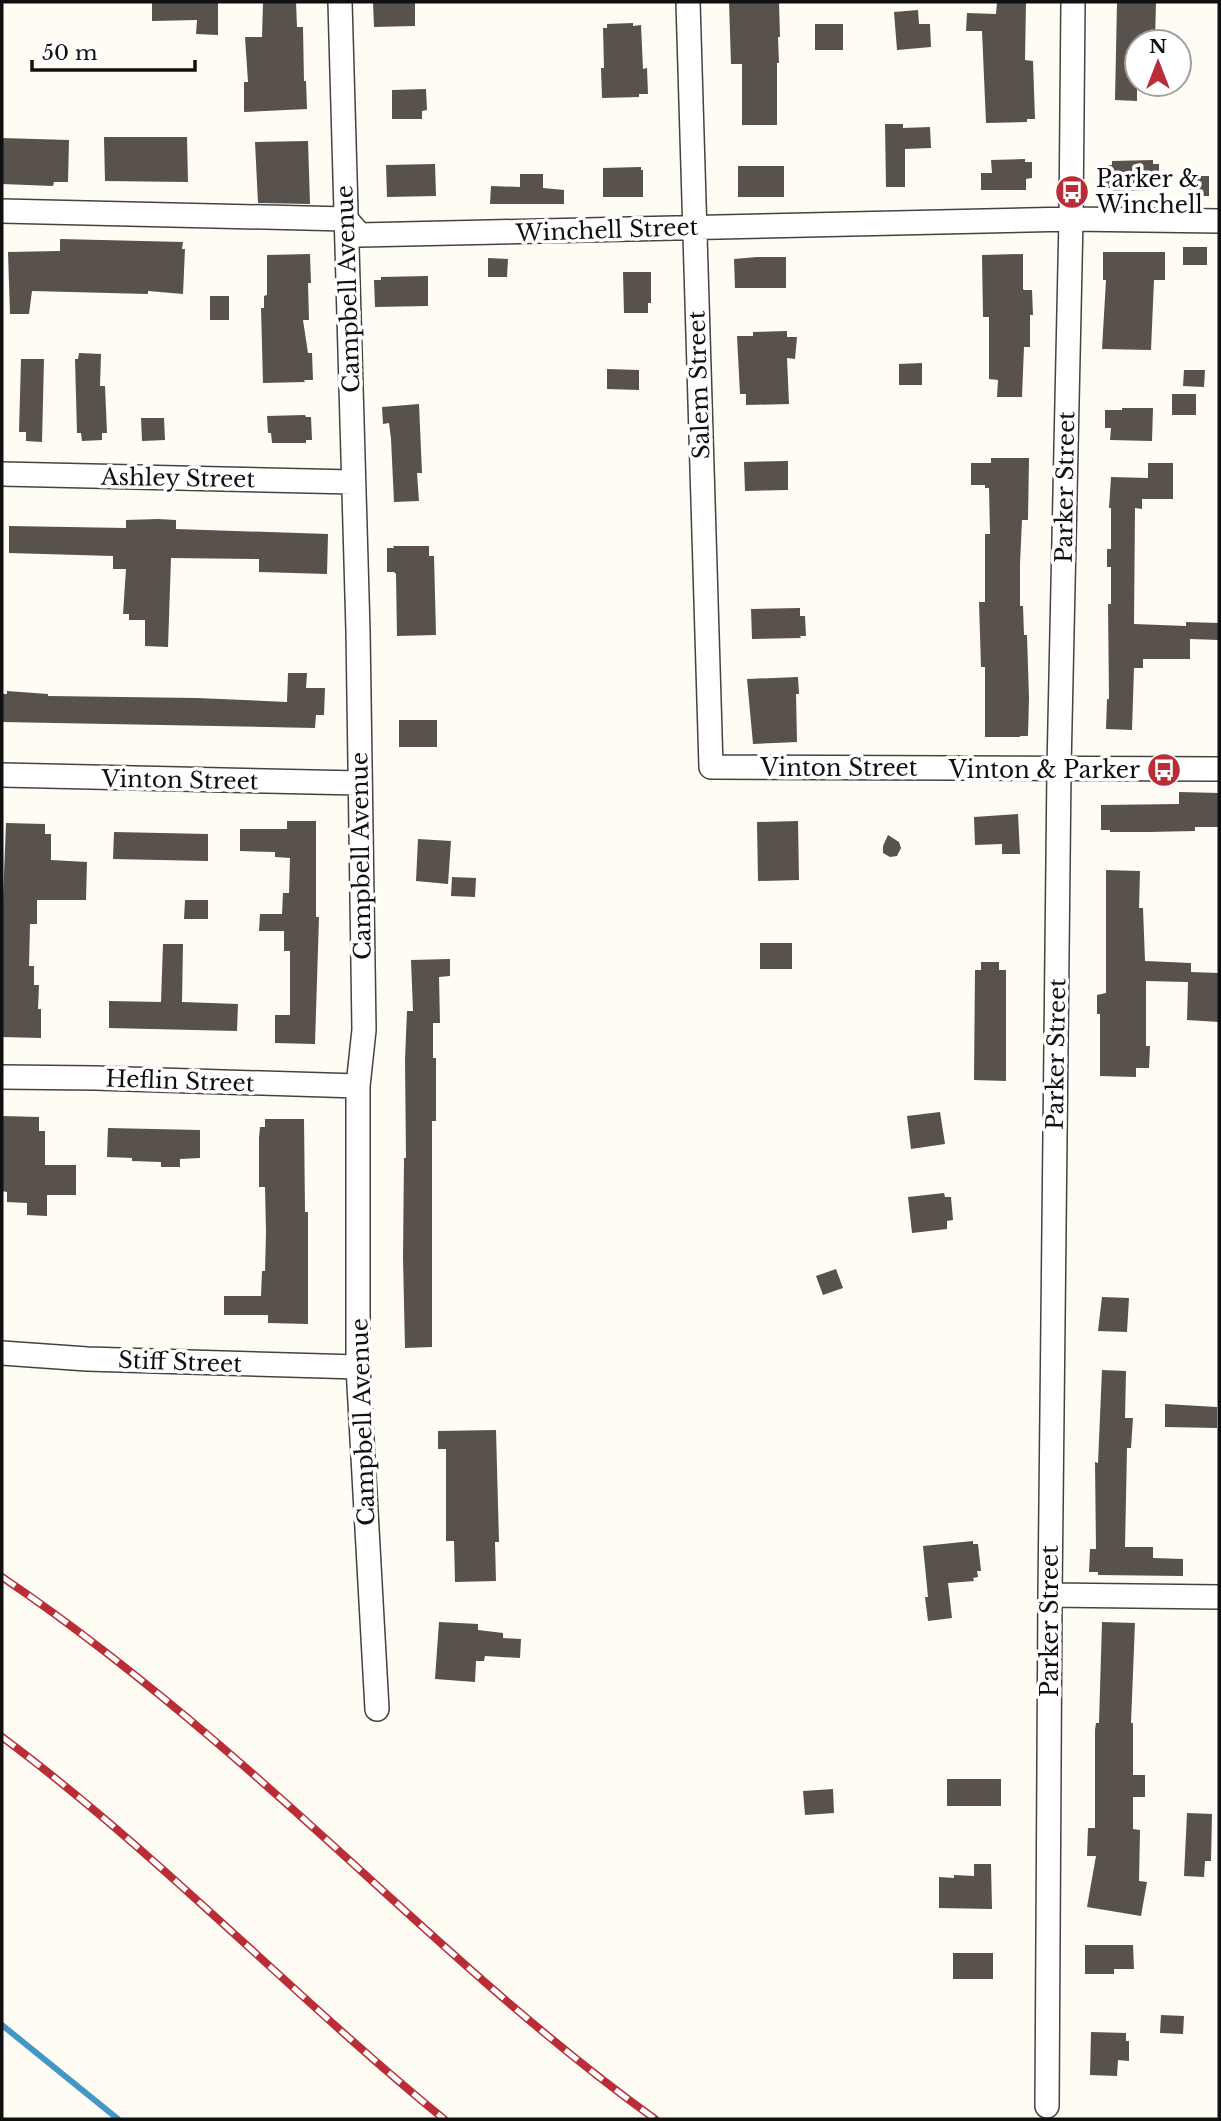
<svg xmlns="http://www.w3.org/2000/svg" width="1221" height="2121" viewBox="0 0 1221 2121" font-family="'Libre Baskerville',serif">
  <rect width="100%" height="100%" fill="#fefcf3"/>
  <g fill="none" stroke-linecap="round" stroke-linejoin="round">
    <!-- stream -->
    <path stroke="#4496c7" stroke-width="6" d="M2,2025L118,2119"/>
  </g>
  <!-- building -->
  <path fill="#58514c" d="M152,2H218V35L196,34L197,20L152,21Z
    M263,2H296L297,27H303L304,81H306L307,109L244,112V82H248L245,37H262Z
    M373,2H415V26L374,27Z
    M729,2H779L780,37H778L779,63H777V125H742V64H731Z
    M997,2H1026L1025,60L1033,61L1035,119H1027V122L986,123L982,31H966L967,13L996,14Z
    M1117,2H1156L1155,42H1137V101L1115,100Z
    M918,10L919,24H930L931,47L897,50L894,12Z
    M633,23V26L641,25L643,69L647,68L648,94H639V97L602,98L601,68H604L603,28H607V24Z
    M815,24H843V50H815Z
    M426,89L427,110L422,111V119H392V90Z
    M885,124H903V128L930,127L931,148L905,149V187H886Z
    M104,137H187L188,182L105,181Z
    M2,138L69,140L68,182H54L53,186L2,184Z
    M308,141L310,204L258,203L255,142Z
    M1025,159V162H1032V178L1026,179V190H981V173H992L991,160Z
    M1153,160V164H1159V187H1153V190L1113,191V188H1104V165H1112V161Z
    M435,164L436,196L387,197L386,165Z
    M738,166H784V197H738Z
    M641,167V170H643V197H603V168Z
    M520,174H543V188L564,190V204H490L491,186L520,187Z
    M1190,176H1209V196H1190Z
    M60,239L183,242L182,249H185L183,294L148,291V294L32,291L29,314H10L8,252L60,251Z
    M1183,247H1207V265H1183Z
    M1103,252H1165V280H1154L1151,350L1102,349L1106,280H1103Z
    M310,254L311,283H308L309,320H303L308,353H312L313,380H304L305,382L263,383L261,308H264V296L267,295V255Z
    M1023,254V289L1024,290H1032L1033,315H1030V347H1024L1022,397H997L998,380L989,379V317H983L982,255Z
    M757,257H786V288H735L734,259Z
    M488,258L508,259L507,277H488Z
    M623,272H651V303H648V313H624Z
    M428,276V306L375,307L374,280H381V277Z
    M210,296H229V320H210Z
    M787,331V337H797L795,359L787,358L789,404L746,405V394H740L737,336H753V332Z
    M79,353L101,354L100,386H105L107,433H102V440L82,441L81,433H77L75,359H78Z
    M21,359H44L42,442L26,441V432H19Z
    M922,363V385H899V364Z
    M607,369L639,370V390L607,389Z
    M1184,370H1205L1204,387L1183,386Z
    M1172,394H1196V415H1172Z
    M419,404L422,473H417L419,501L394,502L391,439L389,423L383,424L382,407Z
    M1122,408H1153L1152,441L1110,440L1111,428H1105V410H1122Z
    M305,415L306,417H311L312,440H306V443H272L271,433H268L267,416Z
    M141,418H164L165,440L142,441Z
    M991,458H1029L1028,520H1022L1020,564V606H1023L1024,635H1027L1029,698L1028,736H1020V737H985V667H981L979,602H985V534H990L989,488H985V485H971V463H991Z
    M788,461V490L745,491L744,462Z
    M1148,463H1173V499H1142V509L1135,508L1134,624L1186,626V622L1219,623V640L1190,639V659H1143V668H1134L1132,730L1106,729L1107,699H1109L1108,604H1111V567H1107V549H1111V508H1109L1111,477L1148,478Z
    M158,519L176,520V529L328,534L327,574L259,572V559L171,558L168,647L145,646V620H129V614H123L126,569H113V556L9,553V526L126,528V520Z
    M393,546H429V556H434L436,635L397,636L396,574L394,572H387V548H394Z
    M800,608V616H805L806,636H800L801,638L752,639L751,609Z
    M288,673H307L306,688H325L324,715H316L315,728L2,722V694H7V691L48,694V696L197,698L287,702Z
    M798,677L799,694H796L797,742L753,744L747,679Z
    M399,720H437V747H399Z
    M1179,792L1219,793L1218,827H1195V831L1148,832H1110V830H1101V805L1179,804Z
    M1018,814L1020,854H1002V844L975,845L974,817Z
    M287,821H316V917H319L315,1044L275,1043V1015H290V951H284V931H259L260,914H282L283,893H289L290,858L275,857V852L240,851V829H287Z
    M798,821L799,880L758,881L757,822Z
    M6,823L45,824V834H51V860L87,862L86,900H37V924H30L29,966H34V985H39L38,1009H41V1038L2,1037L3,899Z
    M114,832L208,834V861L113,859Z
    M888,835L899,842L901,848L897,856L890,857L883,853V846Z
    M418,839L451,841L448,884L416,881Z
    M1106,870L1140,871L1139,908H1143L1145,961L1191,963V972L1219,973V1022L1187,1020L1188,982L1146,981V1046H1150L1149,1068H1136V1077L1100,1076V1014H1097V995L1106,993Z
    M452,877L476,878L475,897L451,896Z
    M185,900H208V919H184Z
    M760,943H792V969H760Z
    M163,944H183L182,1002L238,1004L237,1031L109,1028V1001L161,1002Z
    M450,959V976L439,977L440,1023H433V1058H436V1121H432V1347L405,1348L403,1258L404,1158H406L405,1060L407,1011H413L411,960Z
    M981,962H999V970H1006V1081L974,1080L975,970H981Z
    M940,1112L945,1144L911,1149L907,1116Z
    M2,1116L39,1117V1131H45V1165H76V1195H47V1216L27,1215V1203L7,1202V1192L2,1191Z
    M265,1119H304L305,1212H308V1324L268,1323V1315H224V1296H261L262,1271H265L266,1232L265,1187H259V1138L260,1127H265Z
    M108,1128L200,1130V1158L180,1159V1167H161V1162L132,1161V1158L107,1157Z
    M944,1193L945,1197H951L953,1220L947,1221V1229L912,1233L908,1197Z
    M836,1269L843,1288L823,1295L816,1276Z
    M1102,1297L1129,1298L1127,1332L1098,1331Z
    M1102,1370L1126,1371L1125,1418H1133L1131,1448H1127L1125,1547H1153V1558L1183,1559V1576L1098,1575V1572H1089L1090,1549H1096L1095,1462L1098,1463Z
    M1165,1404L1217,1407V1428L1165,1427Z
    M496,1430L499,1542H495L496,1581L455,1582L454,1541H446V1449H438V1431Z
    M973,1541V1544H978L981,1571H977L978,1577L973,1578L974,1581L948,1583L952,1618L928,1621L925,1597H928L923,1546Z
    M439,1622L478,1624V1630L503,1633V1638L521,1639L520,1658L485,1656L484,1661H476L475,1682L435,1679Z
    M1102,1622L1135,1623L1131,1723H1133V1775H1145V1797H1133V1829L1140,1830L1139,1881L1147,1882L1141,1916L1087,1907L1096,1856H1087L1088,1828H1095V1730L1096,1723H1099Z
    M947,1779H1001V1806H947Z
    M833,1789L834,1813L805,1815L803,1791Z
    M1187,1813L1212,1814L1211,1861H1205L1204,1877L1184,1876Z
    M974,1864H991L992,1909L939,1908V1877L954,1878V1875L974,1876Z
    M1085,1945H1133L1134,1969H1114V1974H1085Z
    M953,1953H993V1979H953Z
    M1161,2015L1184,2016L1183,2034L1160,2033Z
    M1091,2032L1126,2033V2041H1129V2061L1118,2060L1117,2076L1090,2075Z"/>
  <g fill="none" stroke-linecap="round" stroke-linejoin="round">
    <!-- street casing -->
    <g stroke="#434343" stroke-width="26">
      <path id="street" d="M340,2L358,631L364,1030L358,1086V1367L377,1709
        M688,2L711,767L1219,769
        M2,211L346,219L360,235L1071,219L1219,221
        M2,474L353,482
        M2,775L359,783
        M2,1077L95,1078L358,1086
        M2,1353L87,1359L358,1367
        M1050,1595L1219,1597
        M1047,2106L1050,1595L1059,769L1071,219L1073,2"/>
    </g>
    <!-- street -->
    <use href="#street" stroke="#fff" stroke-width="23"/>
    <!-- rail casing -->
    <g stroke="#ba2d37" stroke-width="8">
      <path id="rail" d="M2,1577C76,1627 148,1684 216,1742C363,1867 498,2006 655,2119
        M2,1737C158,1853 293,1996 444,2119"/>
    </g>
    <!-- rail -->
    <use href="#rail" stroke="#fff" stroke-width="5" stroke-dasharray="16" stroke-linecap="butt"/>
  </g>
  <!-- icons -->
  <defs>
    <g id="bus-disc" transform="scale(1.75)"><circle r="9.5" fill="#ba2d37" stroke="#fff"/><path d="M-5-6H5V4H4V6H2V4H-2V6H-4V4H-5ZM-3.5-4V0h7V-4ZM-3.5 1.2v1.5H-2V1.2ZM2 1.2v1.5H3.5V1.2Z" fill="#fff"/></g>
  </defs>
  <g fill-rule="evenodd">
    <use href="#bus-disc" x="1072" y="192"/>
    <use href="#bus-disc" x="1164" y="770"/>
  </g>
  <g text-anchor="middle" stroke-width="7" stroke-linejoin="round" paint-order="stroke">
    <!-- poi labels -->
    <g font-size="23" fill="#101010" stroke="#fff" text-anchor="start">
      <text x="1096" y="187">Parker &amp;<tspan x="1096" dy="26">Winchell</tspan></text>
      <text x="1140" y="778" text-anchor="end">Vinton &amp; Parker</text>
    </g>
    <!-- street labels -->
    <g font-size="23" fill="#101010" stroke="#fff">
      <text transform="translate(607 230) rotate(-2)" y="8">Winchell Street</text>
      <text transform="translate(348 289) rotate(-92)" y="8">Campbell Avenue</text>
      <text transform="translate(699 385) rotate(-92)" y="8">Salem Street</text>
      <text transform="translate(178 478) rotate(1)" y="8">Ashley Street</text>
      <text transform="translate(1065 487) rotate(-89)" y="8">Parker Street</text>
      <text x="839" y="776">Vinton Street</text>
      <text transform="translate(180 780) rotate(1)" y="8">Vinton Street</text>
      <text transform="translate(361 856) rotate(-91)" y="8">Campbell Avenue</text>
      <text transform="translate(1056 1054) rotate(-89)" y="8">Parker Street</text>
      <text transform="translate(180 1081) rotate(2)" y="8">Heflin Street</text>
      <text transform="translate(180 1362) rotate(2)" y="8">Stiff Street</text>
      <text transform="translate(363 1422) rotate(-92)" y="8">Campbell Avenue</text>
      <text transform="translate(1050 1621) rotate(-90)" y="8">Parker Street</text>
    </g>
  </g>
  <!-- border -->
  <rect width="1221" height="2121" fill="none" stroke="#101010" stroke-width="7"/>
  <!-- north arrow -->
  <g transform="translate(1158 63)"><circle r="33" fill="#ffffff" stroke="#9f9f9f" stroke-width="2"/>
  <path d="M0-5L12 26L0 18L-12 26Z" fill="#ba2d37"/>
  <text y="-10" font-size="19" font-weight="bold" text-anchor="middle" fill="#101010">N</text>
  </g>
  <!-- scale -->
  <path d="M32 60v10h163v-10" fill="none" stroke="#101010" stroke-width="3.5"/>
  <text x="42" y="60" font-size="21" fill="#101010" stroke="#ffffff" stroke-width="5" paint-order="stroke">50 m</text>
</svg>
